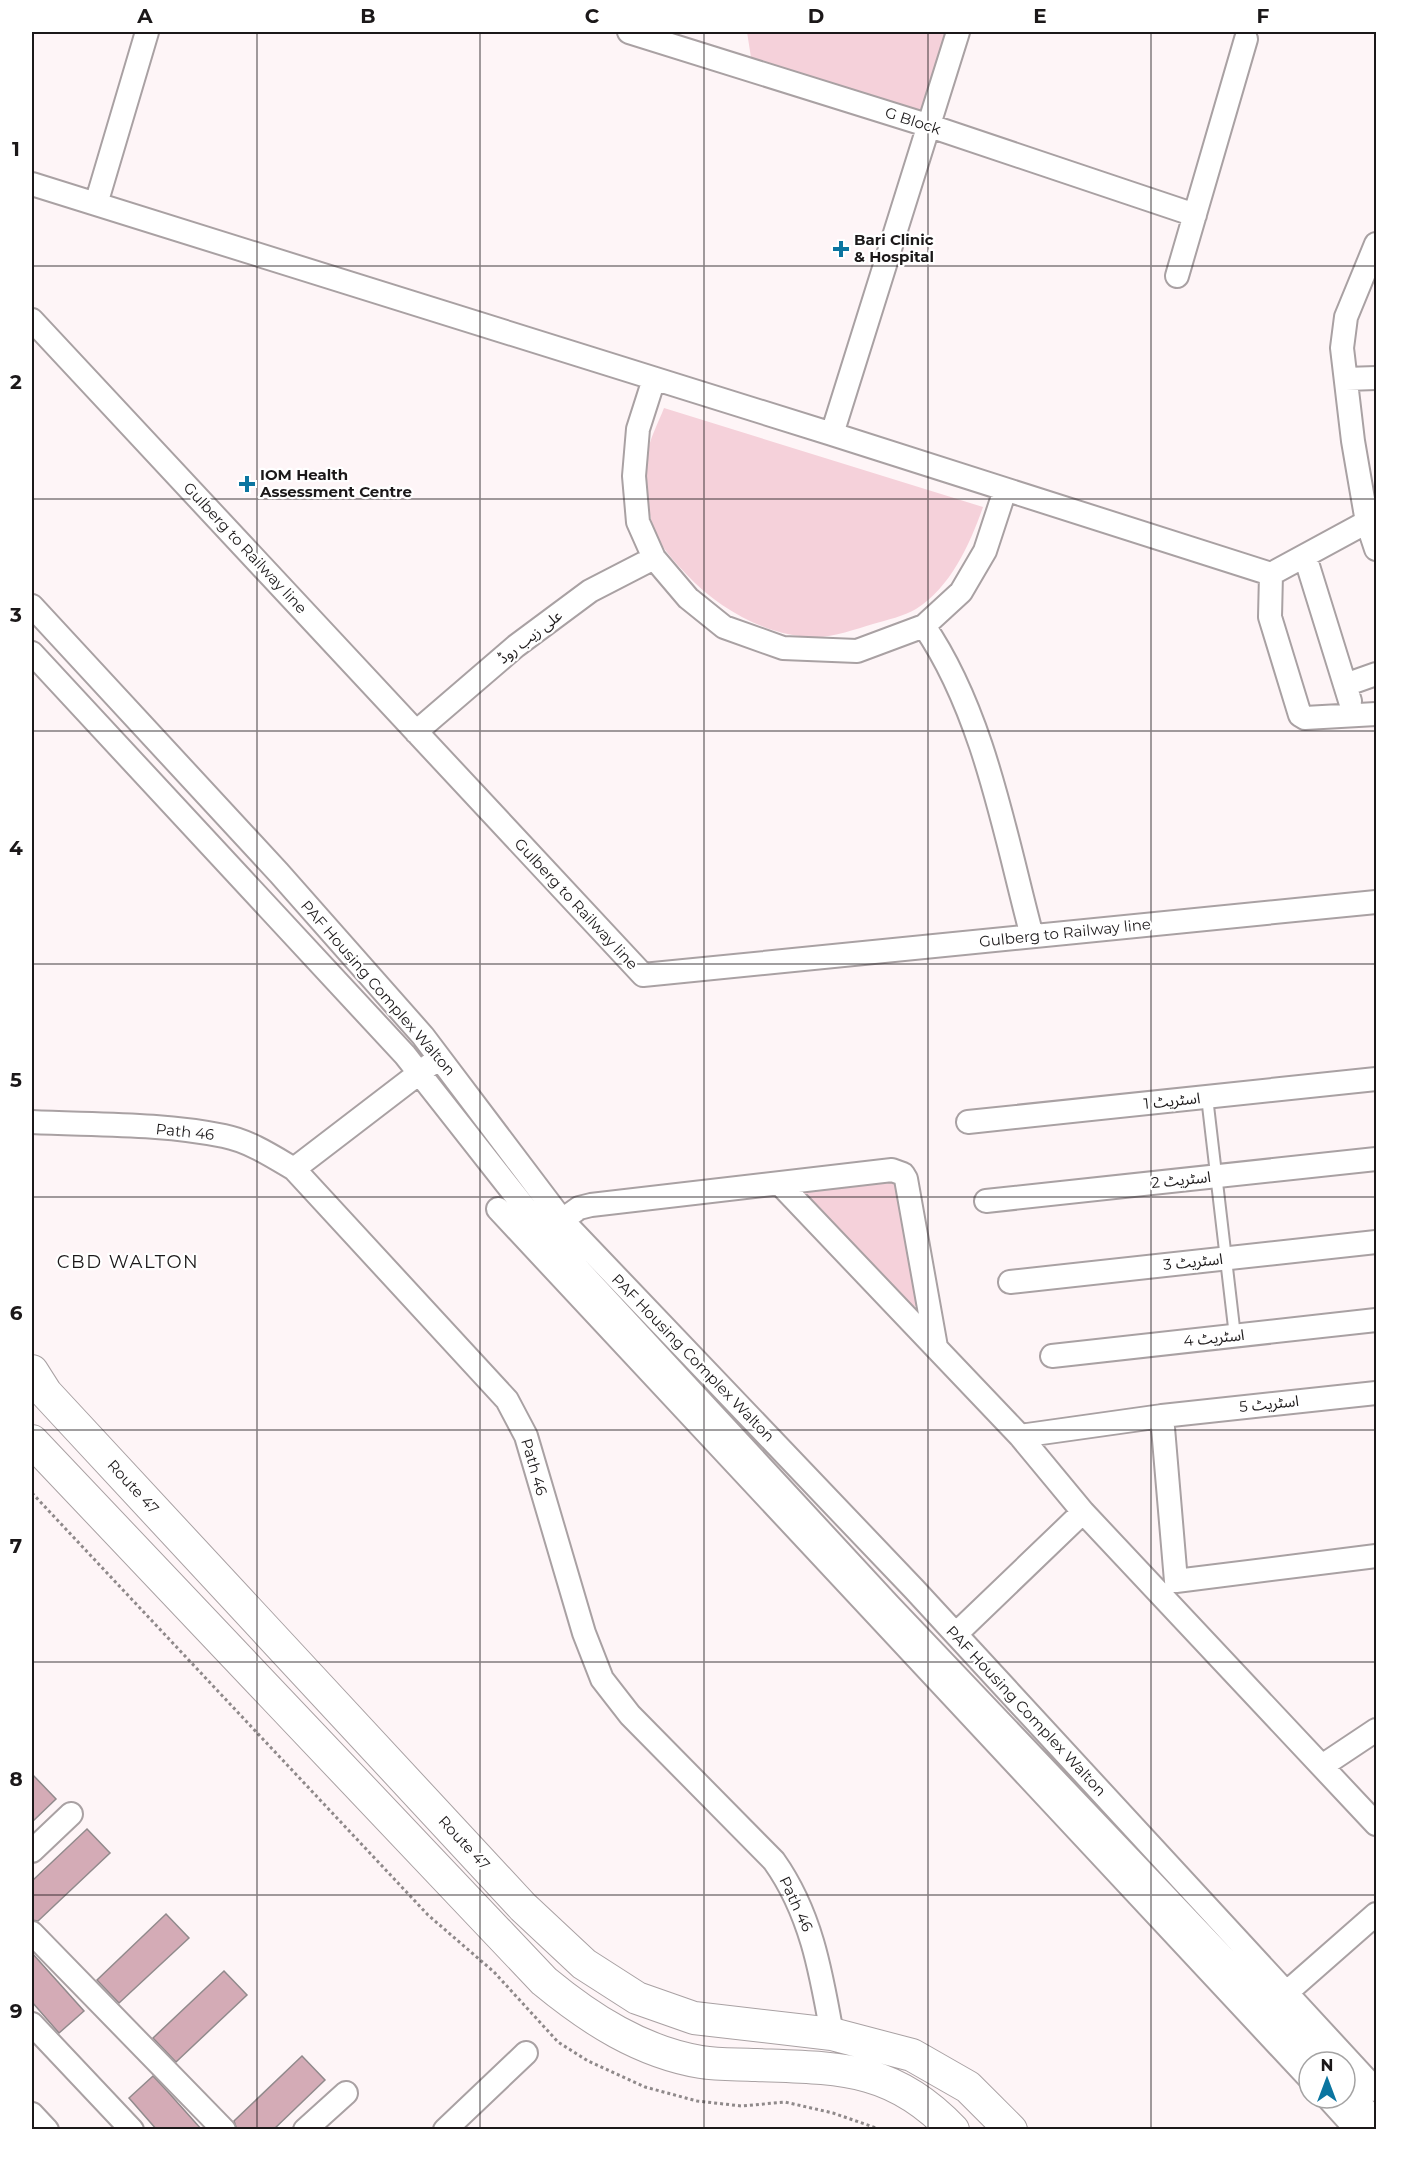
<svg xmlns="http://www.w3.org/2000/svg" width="1408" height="2161" viewBox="0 0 1408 2161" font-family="Montserrat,'Noto Sans Arabic',sans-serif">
  <rect width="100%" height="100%" fill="#fef5f7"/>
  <!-- green -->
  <path fill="#f5d1da" d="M747,32H958L930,126L753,70Z
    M664,408L983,507C970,544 951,587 916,609C904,616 887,620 873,624C856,629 834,637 816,637C768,637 719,609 687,575C675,562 662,549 655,532C646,508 644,475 648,450C651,436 659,421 664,408Z
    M896,1179L924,1305L906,1308L794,1189Z"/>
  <!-- building -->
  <path fill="#d4abb6" stroke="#918a8c" stroke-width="1.5" d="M32,1774L56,1799L32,1822Z
    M87,1829L110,1853L38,1921L32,1920V1881Z
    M166,1914L189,1938L119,2003L97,1980Z
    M32,1953L84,2011L59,2033L32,2002Z
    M224,1971L247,1995L176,2062L153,2038Z
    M302,2056L325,2080L273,2130H237L234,2121Z
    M153,2076L168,2092L202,2130H157L129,2098Z"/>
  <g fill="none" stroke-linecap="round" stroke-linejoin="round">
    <!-- lane casing -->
    <g stroke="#a9a1a3" stroke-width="14">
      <path id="lane" d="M1207,1097L1235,1336"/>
    </g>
    <!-- street casing -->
    <g stroke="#a9a1a3" stroke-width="26">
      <path id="street" d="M629,32L930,126L1195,215
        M32,184L832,434L958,32
        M96,204L147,32
        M1376,244L1346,317L1342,348L1353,441L1367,522L1376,549
        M1177,276L1246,39
        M32,320L643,975L1376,902
        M654,379L638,429L634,476L638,522L654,558L688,598L724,627L783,648L857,651L924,626L961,592L985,551L1005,490
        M1346,379L1376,378
        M832,434L1271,574L1376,517
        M1305,556L1350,701
        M1271,574L1270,617L1300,715L1305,718L1376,714
        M32,606L279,873L423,1036L562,1220L914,1589L1376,2090
        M924,626C984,713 1005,835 1032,936
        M32,653L405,1055L545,1233L889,1605L1323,2062
        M1345,685L1376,674
        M416,732L516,646L590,591L654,558
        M32,1122C94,1125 162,1123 224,1136C249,1141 272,1156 294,1169L507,1400L526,1436L584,1633L602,1679L630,1715L774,1861C811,1913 821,1972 832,2034
        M968,1122L1376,1079
        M294,1169L431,1064
        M780,1184L1020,1436L1083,1512L1376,1824
        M986,1201L1376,1159
        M498,1209L1309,2078
        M551,1228L579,1208L591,1205L892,1170L903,1174L906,1179L936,1347
        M1010,1282L1376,1242
        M1052,1356L1376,1320
        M1162,1416L1376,1393
        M1020,1436L1162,1416L1176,1581
        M1176,1581L1376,1556
        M956,1634L1083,1512
        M1322,1766L1376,1730
        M32,1851L71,1814
        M32,1933L224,2130
        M1277,2001L1376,1914
        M32,2024L132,2130
        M1345,2087L1376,2121
        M1328,2098L1357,2130
        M32,2114L47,2130
        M305,2130L346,2093
        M445,2130L526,2053"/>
    </g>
    <!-- secondary casing -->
    <g stroke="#a9a1a3" stroke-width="34">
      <path id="secondary" d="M32,1371L46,1393L523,1907L584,1964L637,1998L694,2018L832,2034L912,2055L968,2087L1011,2130
        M32,1441L544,1981C590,2019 641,2052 701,2062C719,2065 738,2064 756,2065C838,2068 893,2066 953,2130"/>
    </g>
    <!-- path -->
    <path stroke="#8f898a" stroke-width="3" stroke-dasharray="3 3" stroke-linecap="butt" d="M32,1493L428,1915L494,1972L558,2042L588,2061L645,2087L697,2101L742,2106L785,2102L833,2113L882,2130"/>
    <!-- lane -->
    <use href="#lane" stroke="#fff" stroke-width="10"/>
    <!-- street -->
    <use href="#street" stroke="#fff" stroke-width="22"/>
    <!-- secondary -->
    <use href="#secondary" stroke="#fff" stroke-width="32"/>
  </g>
  <!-- grid -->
  <path fill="none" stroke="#1b1819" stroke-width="1.5" stroke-opacity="0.55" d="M257,32V2130M480,32V2130M704,32V2130M928,32V2130M1151,32V2130M32,266H1376M32,499H1376M32,731H1376M32,964H1376M32,1197H1376M32,1430H1376M32,1662H1376M32,1895H1376"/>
  <!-- markers -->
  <g fill="#0b75a0" stroke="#fff" stroke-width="2">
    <path d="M838 240h6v6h6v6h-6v6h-6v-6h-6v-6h6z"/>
    <path d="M244 475h6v6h6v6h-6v6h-6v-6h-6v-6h6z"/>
  </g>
  <g text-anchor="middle" stroke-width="4.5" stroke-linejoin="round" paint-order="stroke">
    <!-- street labels -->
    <g font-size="15" fill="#1b1819" stroke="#fff">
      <text transform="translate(913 121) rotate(18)" y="5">G Block</text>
      <text transform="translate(245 548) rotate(47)" y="5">Gulberg to Railway line</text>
      <text transform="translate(530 637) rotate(-38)" y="5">علی زیب روڈ</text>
      <text transform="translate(576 904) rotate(47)" y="5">Gulberg to Railway line</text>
      <text transform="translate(1065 933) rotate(-6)" y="5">Gulberg to Railway line</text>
      <text transform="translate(378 988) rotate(49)" y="5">PAF Housing Complex Walton</text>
      <text transform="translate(1172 1101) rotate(-6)" y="5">اسٹریٹ 1</text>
      <text transform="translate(185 1132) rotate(6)" y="5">Path 46</text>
      <text transform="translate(1181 1180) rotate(-6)" y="5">اسٹریٹ 2</text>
      <text transform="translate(1193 1262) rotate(-6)" y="5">اسٹریٹ 3</text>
      <text transform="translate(1214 1338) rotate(-6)" y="5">اسٹریٹ 4</text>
      <text transform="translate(693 1358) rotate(46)" y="5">PAF Housing Complex Walton</text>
      <text transform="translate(1269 1404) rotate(-6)" y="5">اسٹریٹ 5</text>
      <text transform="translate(534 1467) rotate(74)" y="5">Path 46</text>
      <text transform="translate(133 1487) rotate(47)" y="5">Route 47</text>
      <text transform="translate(1026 1711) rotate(47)" y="5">PAF Housing Complex Walton</text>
      <text transform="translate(464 1843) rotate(47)" y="5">Route 47</text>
      <text transform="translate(796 1904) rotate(65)" y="5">Path 46</text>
    </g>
    <!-- poi labels -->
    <g font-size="15" font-weight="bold" fill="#1b1819" stroke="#fff" text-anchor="start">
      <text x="854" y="245">Bari Clinic<tspan x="854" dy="17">&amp; Hospital</tspan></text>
      <text x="260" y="480">IOM Health<tspan x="260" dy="17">Assessment Centre</tspan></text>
    </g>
    <!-- quarter labels -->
    <g font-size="18" letter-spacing="1.5" fill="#1b1819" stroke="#fff">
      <text x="128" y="1268">CBD WALTON</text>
    </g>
  </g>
  <!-- border -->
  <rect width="1408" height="2161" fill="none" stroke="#ffffff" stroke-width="66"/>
  <!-- north arrow -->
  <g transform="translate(1327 2080)"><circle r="28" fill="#ffffff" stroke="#a4a3a3" stroke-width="1.5"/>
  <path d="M0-4.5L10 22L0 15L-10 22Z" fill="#0b75a0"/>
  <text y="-9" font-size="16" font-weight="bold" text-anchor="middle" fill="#1b1819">N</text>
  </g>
  <rect x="33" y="33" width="1342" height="2095" fill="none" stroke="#1b1819" stroke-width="2"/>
  <g font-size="20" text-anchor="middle" font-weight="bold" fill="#1b1819">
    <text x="145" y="23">A</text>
    <text x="368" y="23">B</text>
    <text x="592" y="23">C</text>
    <text x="816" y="23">D</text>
    <text x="1040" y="23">E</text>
    <text x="1263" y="23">F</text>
    <text x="16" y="156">1</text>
    <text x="16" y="389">2</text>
    <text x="16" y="622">3</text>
    <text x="16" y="855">4</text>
    <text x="16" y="1087">5</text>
    <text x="16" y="1320">6</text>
    <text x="16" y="1553">7</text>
    <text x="16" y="1786">8</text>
    <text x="16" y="2018">9</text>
  </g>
</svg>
